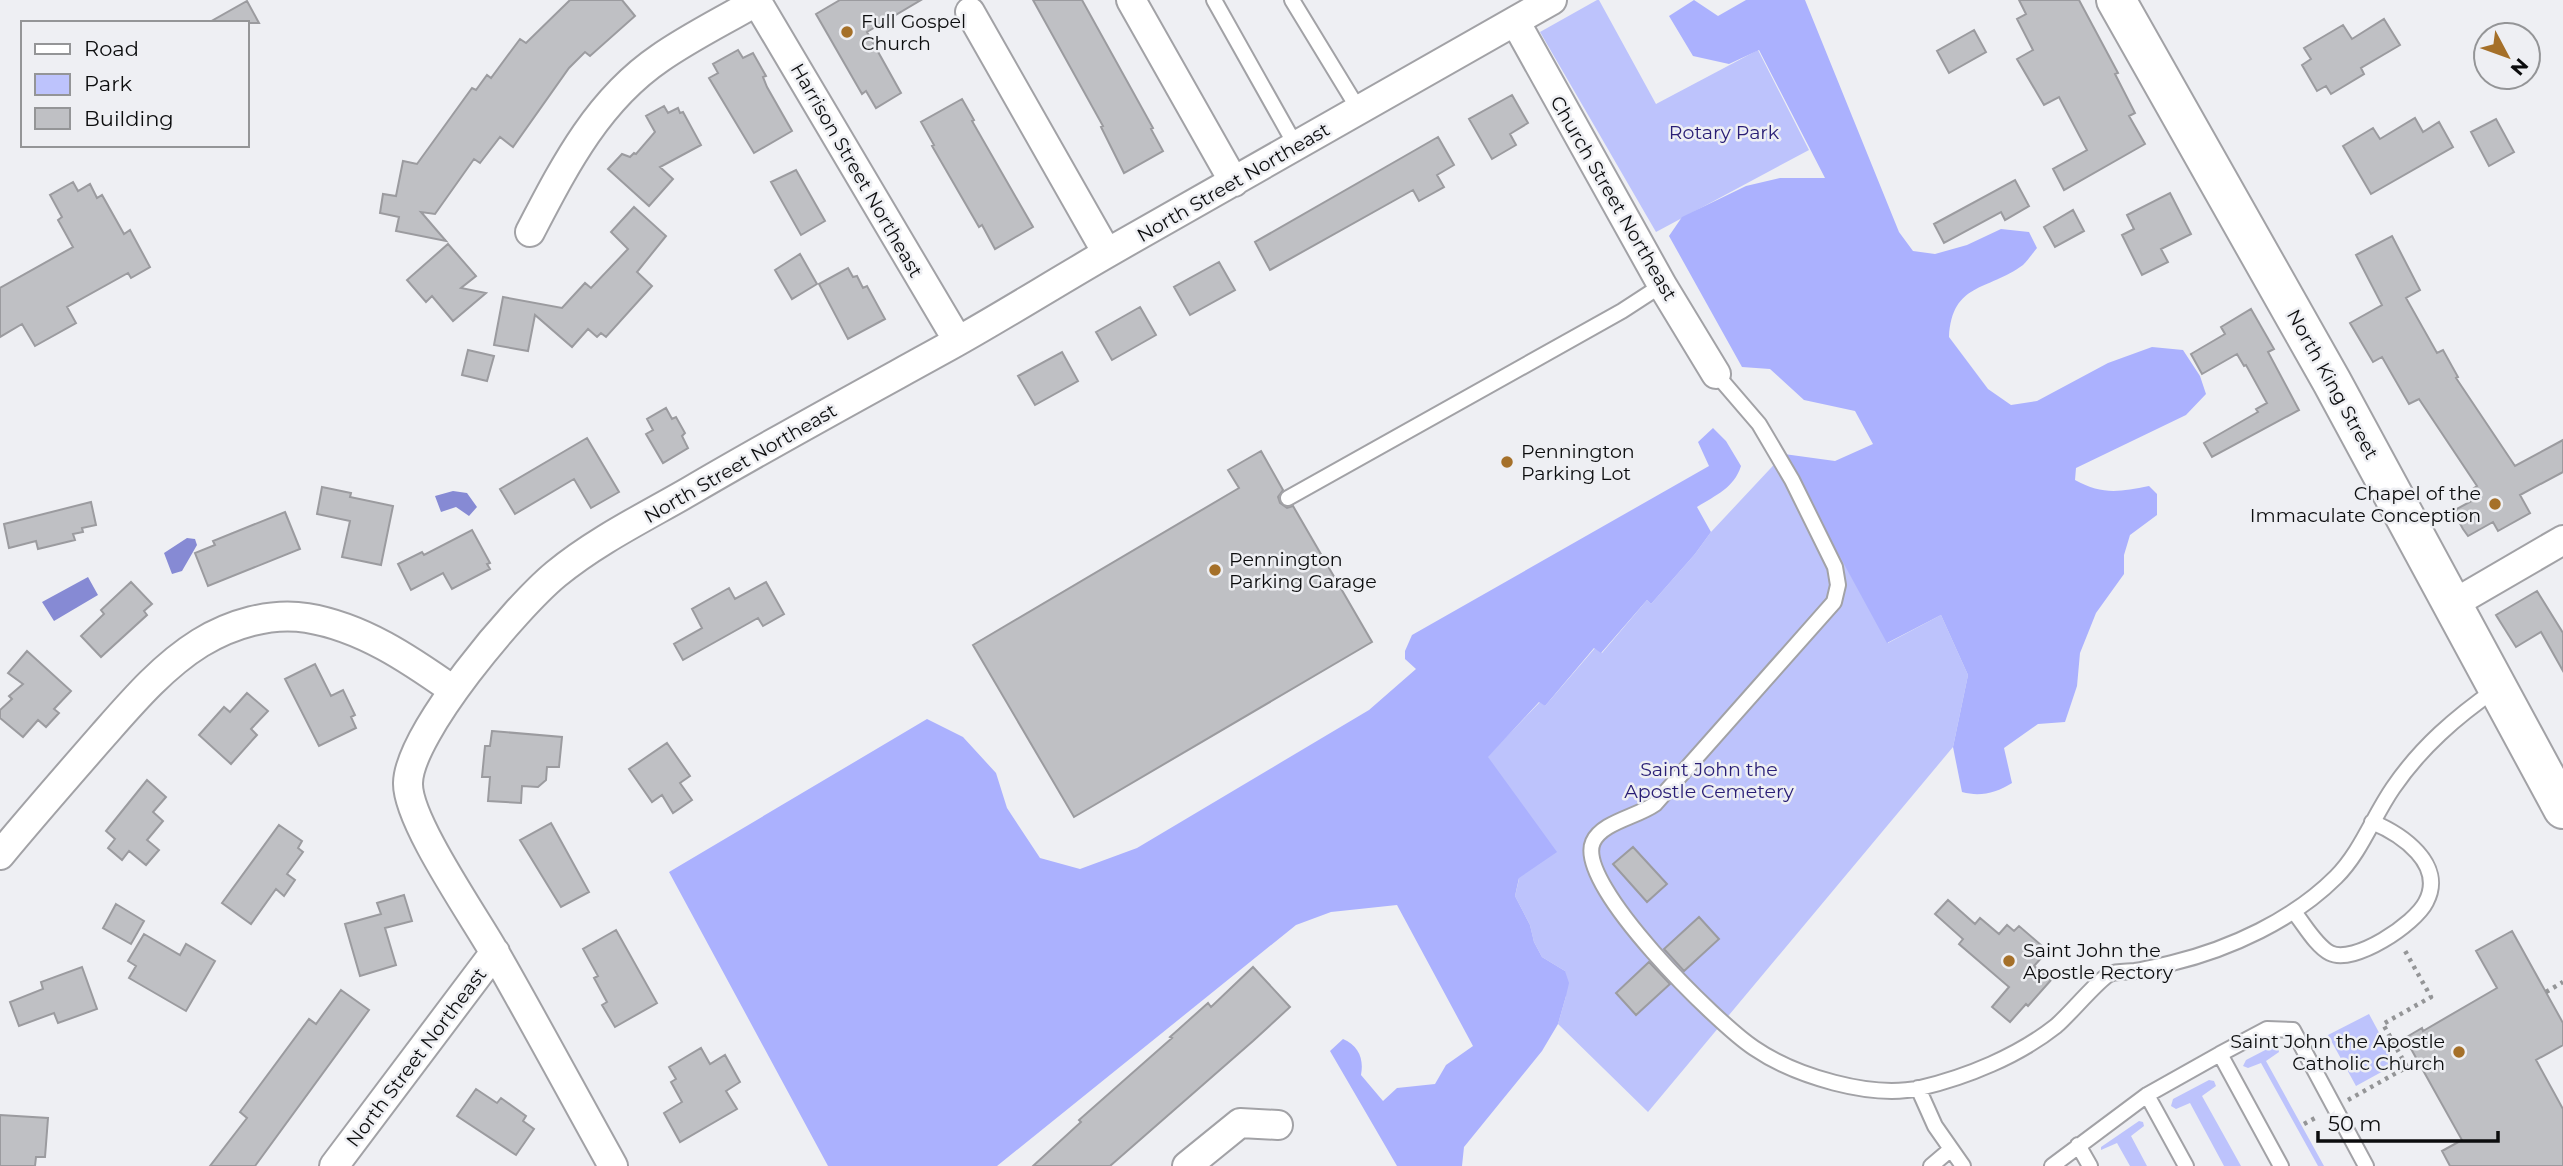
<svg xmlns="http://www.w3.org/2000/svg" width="2563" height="1166" viewBox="0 0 2563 1166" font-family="Montserrat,sans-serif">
  <rect width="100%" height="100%" fill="#eeeff3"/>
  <!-- green -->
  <path fill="#bdc3fc" d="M1597,0H1599L1656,104L1758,50L1809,150L1656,232L1540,32Z
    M1784,454L1888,643L1941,615L1968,675L1953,747L1648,1112L1558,1024L1566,996L1565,971L1542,957L1534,942L1530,925L1515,896L1519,879L1487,757L1540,702L1545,706L1595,648L1602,653L1647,600L1651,604L1695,554L1711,532Z
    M2369,1014L2396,1064L2356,1086L2328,1035Z
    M2273,1046L2278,1047L2279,1052L2266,1061L2324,1166H2318L2261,1063L2248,1068L2243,1066L2246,1060Z
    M2209,1080L2214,1081L2216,1086L2202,1096L2241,1166H2224L2190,1103L2176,1109L2171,1106L2173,1099Z
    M2139,1121L2143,1122L2144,1126L2131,1136L2147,1166H2130L2117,1143L2101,1150V1147Z"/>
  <!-- forest -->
  <path fill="#abb1fe" d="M1694,0L1718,16L1746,0H1805L1899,232L1913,251L1935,254L1967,245L2001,229L2029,232L2037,248C2033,253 2028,260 2023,265C1988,291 1952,282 1949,337L1988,389L2011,405L2037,401L2108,363L2152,347L2183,350L2200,376L2206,394L2186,415L2076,468L2075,480C2102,495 2119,492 2149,486L2157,494V515L2130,535L2124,555V574L2096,613L2080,653L2077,686L2065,722L2038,724L2004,748L2012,783C1996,793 1980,797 1962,792L1953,747L1968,675L1941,615L1887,643L1784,454L1835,461L1873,444L1855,411L1804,400L1770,369L1742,367L1669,236L1682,217L1746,186L1780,178H1825L1759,50L1729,64L1693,56L1669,16Z
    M1713,428L1726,441L1741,466C1734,488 1716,495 1697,507L1711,532L1695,554L1651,604L1647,600L1601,653L1594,648L1545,706L1539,702L1488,757L1557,852L1519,878L1515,896L1530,925L1534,942L1542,957L1565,971L1569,983L1566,996L1558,1024L1542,1051L1464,1147L1462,1166H1397L1330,1051L1343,1039C1359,1046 1364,1059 1361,1075L1383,1101L1397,1088L1435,1084L1446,1065L1473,1046L1397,905L1331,912L1296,925L997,1166H828L669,872L927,719L963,737L996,773L1007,808L1040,858L1080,869L1137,848L1369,710L1416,669L1405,659V651L1412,635L1709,466L1698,442Z"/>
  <!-- water -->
  <path fill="#868ad4" d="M453,491L467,493L477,507L469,516L456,507L441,512L435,496Z
    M187,538L195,539L197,545L182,571L172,574L164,553Z
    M88,577L98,595L54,621L42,602Z"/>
  <!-- building -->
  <path fill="#bfc0c4" stroke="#9b9b9f" stroke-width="2" d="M570,0H622L635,16L590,56L585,52L569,68L513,147L500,137L480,163L474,159L435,214L421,212L446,241L396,231L399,217L380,213L383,194L396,196L403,161L417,164L472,88L476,90L487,75L491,78L520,39L526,43Z
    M840,0H921L867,32L901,93L876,108L866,91L862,94L816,14Z
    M1033,0H1082L1153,128L1151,129L1163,151L1124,173L1101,127L1103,126Z
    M2019,0H2079L2118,73L2115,74L2135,113L2129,116L2145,144L2064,190L2053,169L2087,150L2059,97L2044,105L2017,59L2033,50L2017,19L2026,14Z
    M247,1L259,23H208Z
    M2384,19L2400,45L2361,68L2364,74L2331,94L2326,86L2317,91L2302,65L2311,59L2304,48L2343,25L2352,39Z
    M1974,30L1986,52L1949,73L1937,51Z
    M738,50L743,58L753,53L766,76L763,77L767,87L792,131L754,153L709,78L718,73L713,64Z
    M1512,95L1528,123L1510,134L1516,145L1492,159L1469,119Z
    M962,99L974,120L972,121L1033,227L995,249L982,225L979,227L932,146L934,145L921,122Z
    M664,106L668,113L678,108L680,113L683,112L701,145L660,167L673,179L649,206L608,169L622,154L630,157L634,153L636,154L655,132L646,116Z
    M2415,118L2423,132L2439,122L2453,147L2371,194L2343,146L2373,128L2380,139Z
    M2496,119L2514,152L2489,166L2471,132Z
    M1438,137L1454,165L1437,175L1444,187L1419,201L1413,190L1270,270L1255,242Z
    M796,170L825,221L801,235L771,182Z
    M2015,180L2029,206L2005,220L2001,212L1944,243L1934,224Z
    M73,182L78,191L90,184L97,198L102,195L124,234L130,230L150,267L131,278L128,273L67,307L76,323L35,346L22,324L0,337V288L73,247L58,220L62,217L50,195Z
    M2170,193L2191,234L2161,249L2168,262L2142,275L2122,235L2134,229L2127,215Z
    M634,207L666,236L637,272L652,286L606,337L601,333L597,337L588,329L572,347L535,315L528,351L494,345L503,297L562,308L585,283L591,288L628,249L611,232Z
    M2073,210L2084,231L2055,247L2044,227Z
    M2392,236L2420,290L2406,298L2437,353L2443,350L2458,377L2456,378L2515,466L2563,440V472L2520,495L2530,513L2498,531L2493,522L2468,536L2463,529L2453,511L2479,497L2474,488L2477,486L2419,399L2409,404L2382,357L2373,362L2350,323L2382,305L2356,255Z
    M448,244L476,276L461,288L486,293L453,321L432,296L426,302L407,280Z
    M800,254L817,284L792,299L775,270Z
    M1219,262L1235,290L1190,315L1174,287Z
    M848,268L853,277L857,276L863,288L867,286L885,319L848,339L819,284Z
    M1140,307L1156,335L1112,360L1096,332Z
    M2251,309L2274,349L2268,352L2299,410L2212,457L2204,443L2258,412L2256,409L2267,403L2246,365L2244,366L2237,354L2202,374L2191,354L2225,334L2221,327Z
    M468,350L494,356L487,381L462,375Z
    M1062,352L1078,381L1035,405L1018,376Z
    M666,408L672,419L676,417L685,433L682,436L688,448L663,463L646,434L653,430L647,419Z
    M587,438L619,492L591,508L574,479L515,514L500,489Z
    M1261,451L1283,490L1278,497L1280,503L1287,508L1293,506L1372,642L1074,817L973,645L1239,488L1228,470Z
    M322,487L351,493L350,497L393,506L381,565L342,557L350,521L317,514Z
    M91,502L96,525L82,528L83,532L73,534L75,540L38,549L36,541L9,548L4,524Z
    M285,512L300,549L208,586L195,553L215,545L213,541Z
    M472,530L490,563L487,564L490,569L452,589L443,573L411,590L398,564L422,552L424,555Z
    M131,582L152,604L144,611L147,615L101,657L81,636L104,614L101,610Z
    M766,582L784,614L763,626L758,618L683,660L674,644L702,628L692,609L729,588L735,599Z
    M2537,591L2563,633V671L2541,632L2516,647L2496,615Z
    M27,651L71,691L54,709L59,713L46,727L38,720L23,737L0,718V710L12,699L9,696L23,684L8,673Z
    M315,664L331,696L343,690L355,715L351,717L356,728L319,746L285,679Z
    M247,693L268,711L251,729L257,735L231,764L199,735L224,707L230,712Z
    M492,731L562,737L559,767H547L546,780L538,787L522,786L521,803L488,801L490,777H482L485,746H490Z
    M667,743L690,776L680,783L692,800L673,813L662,795L652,802L629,769Z
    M147,780L166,797L153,812L163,821L147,840L159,850L146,865L129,851L122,860L108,848L115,839L106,831Z
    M551,823L589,892L561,907L520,840Z
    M279,825L302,841L298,848L303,852L287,874L295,880L284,896L276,889L251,924L222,903Z
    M1633,847L1667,884L1647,902L1613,864Z
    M404,895L412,921L385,928L396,965L360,976L345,924L381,914L377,903Z
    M1948,900L1975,924L1980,918L1999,934L2007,925L2014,931L2019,926L2041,945L2036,950L2043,956L2034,966L2051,980L2028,1006L2026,1004L2010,1022L1992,1007L2009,987L1959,944L1963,939L1935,914Z
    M116,904L144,921L131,944L103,928Z
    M1699,917L1719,939L1684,971L1664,949Z
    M616,930L657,1003L615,1027L602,1005L607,1002L594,978L598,976L583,949Z
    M2512,931L2563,1023V1045L2536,1060L2563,1109V1166H2450L2442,1151L2462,1140L2405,1038L2422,1028L2423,1031L2497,988L2476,951Z
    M144,934L180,955L186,944L215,961L186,1011L129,978L136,966L128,961Z
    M1649,962L1670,984L1636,1015L1616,993Z
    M82,967L97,1009L58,1023L54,1013L19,1026L10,1002L43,989L41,982Z
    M1253,967L1290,1007L1253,1041L1110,1166H1033L1081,1122L1079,1120L1172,1038L1170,1037L1208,1003L1211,1007Z
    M341,990L369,1010L255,1166H210L247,1118L240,1112L309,1019L316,1024Z
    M701,1048L710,1064L725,1055L740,1082L726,1091L737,1109L680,1142L664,1113L682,1102L671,1082L676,1079L669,1067Z
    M476,1089L497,1103L501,1098L526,1116L523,1121L534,1129L516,1155L457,1116Z
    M0,1115L48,1118L45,1157H36L35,1166H0Z"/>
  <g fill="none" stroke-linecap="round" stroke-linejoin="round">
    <!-- lane casing -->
    <g stroke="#a2a2a6" stroke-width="18">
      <path id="lane" d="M1214,0L1296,146
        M1292,0L1359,110
        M1716,374L1759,424L1792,480L1835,567L1838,585L1834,602L1655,804C1637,817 1602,822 1593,842C1574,884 1719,1025 1754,1048C1795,1076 1871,1099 1920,1088C1967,1077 2018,1056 2056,1026C2069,1015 2100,978 2110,974C2117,971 2128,972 2135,971C2147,969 2159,966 2172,963C2230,949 2293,920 2336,877C2361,852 2373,817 2393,788C2421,747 2456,717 2496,689
        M1288,498L1622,311L1662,285
        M2294,912C2304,924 2316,946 2330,953C2354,965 2415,924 2426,902C2446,864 2401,834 2372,822
        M1918,1088L1935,1126L1963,1166
        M2147,1095L2186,1166
        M2078,1145L2090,1166
        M1931,1166L1951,1149
        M2052,1166L2147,1095L2220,1054
        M2281,1166L2220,1054L2267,1029L2293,1030L2366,1166"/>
    </g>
    <!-- street casing -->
    <g stroke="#a2a2a6" stroke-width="32">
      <path id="street" d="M756,0L958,341
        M1131,0L1234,182
        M970,12L1107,253
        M1515,21L1662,285L1716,374
        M530,232C564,167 597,101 660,58C690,37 725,20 757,1
        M2453,604L2563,540
        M0,855C34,814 69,774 104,734C133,701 163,666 200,643C231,624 271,612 307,618C362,627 409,659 453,690
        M334,1166L495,952
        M613,1166C574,1096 536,1025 496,955C476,919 407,821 408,783C409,733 516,607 556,574C596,541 645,517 690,491C775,441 862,394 949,346C1003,316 1055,283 1109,252C1256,168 1404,84 1552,0
        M1187,1166L1240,1123L1278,1125"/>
    </g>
    <!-- primary casing -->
    <g stroke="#a2a2a6" stroke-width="42">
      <path id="primary" d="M2116,0L2332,382L2563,809"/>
    </g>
    <!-- path -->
    <path stroke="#949597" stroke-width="4.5" stroke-dasharray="3.5 5" stroke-linecap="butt" d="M2546,992L2563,982
      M2348,1100L2407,1067L2383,1024L2431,997L2404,949
      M2304,1124L2319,1116"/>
    <!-- lane -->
    <use href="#lane" stroke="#fff" stroke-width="14"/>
    <!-- street -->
    <use href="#street" stroke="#fff" stroke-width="28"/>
    <!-- primary -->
    <use href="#primary" stroke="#fff" stroke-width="38"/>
  </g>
  <!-- markers -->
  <g fill="#a57029" stroke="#eeeff3" stroke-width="2.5">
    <circle cx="847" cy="32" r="7"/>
    <circle cx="1507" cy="462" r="7"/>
    <circle cx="2495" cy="504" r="7"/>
    <circle cx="1215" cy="570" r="7"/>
    <circle cx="2009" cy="961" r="7"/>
    <circle cx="2459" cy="1052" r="7"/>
  </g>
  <g text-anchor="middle" stroke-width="5" stroke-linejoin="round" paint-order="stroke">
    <!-- poi labels -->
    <g font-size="19" fill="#0c0d0e" stroke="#eeeff3" text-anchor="start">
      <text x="861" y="28">Full Gospel<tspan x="861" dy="22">Church</tspan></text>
      <text x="1521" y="458">Pennington<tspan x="1521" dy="22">Parking Lot</tspan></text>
      <text x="2481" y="500" text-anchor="end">Chapel of the<tspan x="2481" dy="22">Immaculate Conception</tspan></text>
      <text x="1229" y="566">Pennington<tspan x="1229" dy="22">Parking Garage</tspan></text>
      <text x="2023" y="957">Saint John the<tspan x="2023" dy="22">Apostle Rectory</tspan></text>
      <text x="2445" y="1048" text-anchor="end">Saint John the Apostle<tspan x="2445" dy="22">Catholic Church</tspan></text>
    </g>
    <!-- park labels -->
    <g font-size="19" fill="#291e75" stroke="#eeeff3">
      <text x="1724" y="139">Rotary Park</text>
      <text x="1709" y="776">Saint John the<tspan x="1709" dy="22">Apostle Cemetery</tspan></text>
    </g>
    <!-- street labels -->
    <g font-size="19" fill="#0c0d0e" stroke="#eeeff3">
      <text transform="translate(857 170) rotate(60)" y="7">Harrison Street Northeast</text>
      <text transform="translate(1233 182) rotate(-30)" y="7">North Street Northeast</text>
      <text transform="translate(1614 198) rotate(60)" y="7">Church Street Northeast</text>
      <text transform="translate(2333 384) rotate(61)" y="7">North King Street</text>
      <text transform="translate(740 463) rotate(-30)" y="7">North Street Northeast</text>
      <text transform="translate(416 1057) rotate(-53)" y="7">North Street Northeast</text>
    </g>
  </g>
  <!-- legend -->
  <rect x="21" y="21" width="228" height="126" fill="#eeeff3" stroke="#949597" stroke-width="2"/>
  <rect x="35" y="44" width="35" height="10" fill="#ffffff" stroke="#949597" stroke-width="2"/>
  <text x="84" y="56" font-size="21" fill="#0c0d0e">Road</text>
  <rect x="35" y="74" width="35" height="21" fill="#bdc3fc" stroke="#949597" stroke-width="2"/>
  <text x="84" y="91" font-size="21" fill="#0c0d0e">Park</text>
  <rect x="35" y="108" width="35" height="21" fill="#bfc0c4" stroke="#949597" stroke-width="2"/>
  <text x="84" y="126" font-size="21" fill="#0c0d0e">Building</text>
  <!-- north arrow -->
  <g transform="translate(2507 56) rotate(131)"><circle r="33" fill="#eeeff3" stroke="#949597" stroke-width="2"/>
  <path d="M0-5L12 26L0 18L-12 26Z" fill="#a57029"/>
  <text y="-10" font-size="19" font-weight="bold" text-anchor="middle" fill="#0c0d0e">N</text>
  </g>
  <!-- scale -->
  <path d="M2318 1131v10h180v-10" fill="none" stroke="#0c0d0e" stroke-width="3.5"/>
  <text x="2328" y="1131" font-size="21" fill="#0c0d0e" stroke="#eeeff3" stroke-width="5" paint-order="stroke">50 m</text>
</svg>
